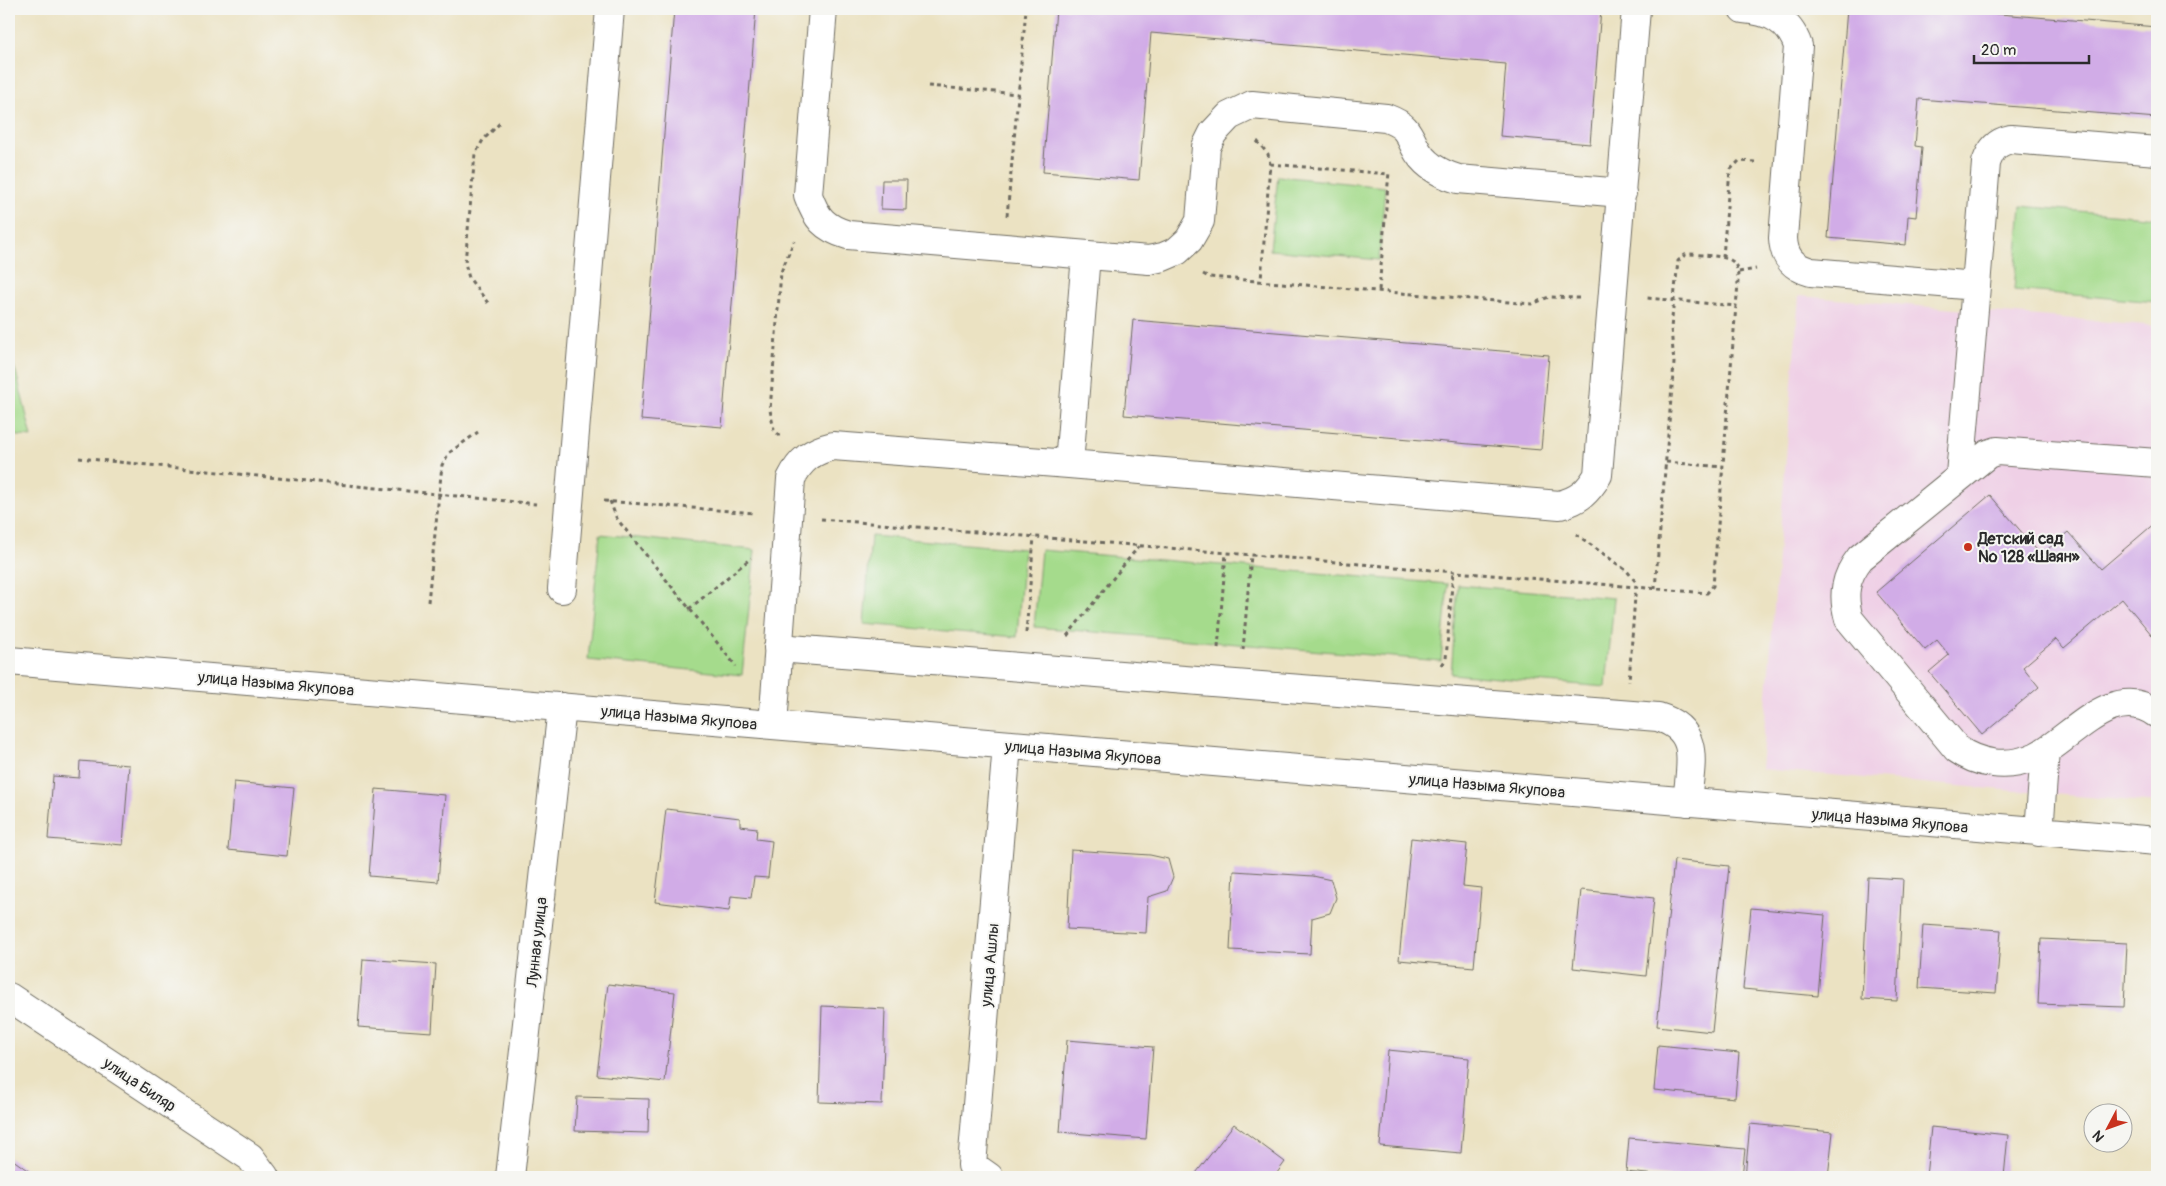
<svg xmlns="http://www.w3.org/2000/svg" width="2166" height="1186" viewBox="0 0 2166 1186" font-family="Pangolin,sans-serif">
  <rect width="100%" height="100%" fill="#f6f6f2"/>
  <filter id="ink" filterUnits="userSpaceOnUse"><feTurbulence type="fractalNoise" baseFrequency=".02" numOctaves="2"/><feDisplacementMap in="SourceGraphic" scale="10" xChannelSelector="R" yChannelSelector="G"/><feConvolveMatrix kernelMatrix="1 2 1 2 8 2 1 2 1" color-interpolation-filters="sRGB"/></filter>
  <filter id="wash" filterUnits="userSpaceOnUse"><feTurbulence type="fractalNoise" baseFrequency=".0096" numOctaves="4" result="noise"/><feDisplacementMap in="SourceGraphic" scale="20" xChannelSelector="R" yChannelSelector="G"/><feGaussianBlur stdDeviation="1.12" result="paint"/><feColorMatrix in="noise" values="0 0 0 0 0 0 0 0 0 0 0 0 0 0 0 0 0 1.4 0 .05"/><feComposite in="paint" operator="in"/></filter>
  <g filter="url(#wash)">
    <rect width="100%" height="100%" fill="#ebe2c2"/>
    <!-- built -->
    <path fill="#efd0e6" d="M1799,296L2157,326V803L1761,769Z"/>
    <!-- green -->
    <path fill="#a5db8c" stroke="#68835c" d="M1278,176L1385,187L1379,260L1270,250Z
      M2021,206L2157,218V302L2014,290Z
      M9,353L16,372L32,437L9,435Z
      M600,534L755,550L742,675L588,660Z
      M871,536L1024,549L1017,637L864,624Z
      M1041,550L1448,584L1441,661L1034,627Z
      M1458,585L1614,598L1606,687L1451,674Z"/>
    <g id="blocks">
      <!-- building -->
      <path fill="#d1ace7" d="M674,9H756L722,427L641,420Z
        M1056,9H1601L1590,144L1500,136L1506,64L1151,33L1139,180L1043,172Z
        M1847,9H1939L2157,27V118L1919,99L1915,146L1922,147L1916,217L1908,216L1906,245L1828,238Z
        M882,180H907L906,210L881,209Z
        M1133,320L1549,355L1541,450L1124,415Z
        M1990,495L2041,555L2068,532L2101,569L2156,522L2157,641L2122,599L2064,648L2056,639L2023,667L2039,687L1982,735L1929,672L1949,655L1937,640L1925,650L1876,592Z
        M80,761L129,765L123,845L48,839L53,776L79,778Z
        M234,782L294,788L287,856L228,850Z
        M376,789L445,795L438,882L369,876Z
        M666,809L740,818V826L757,828L756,839L772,841L768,878L754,877L751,898L731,896L729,911L655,902Z
        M1411,838L1467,844L1463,886L1481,888L1474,967L1399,960Z
        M1071,850L1150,855L1168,859L1173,877L1167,891L1148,897L1146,933L1067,929Z
        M1674,860L1729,866L1712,1032L1657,1026Z
        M1234,871L1313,876L1331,880L1336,898L1330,913L1312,918L1310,954L1230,950Z
        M1868,877L1903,879L1897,1001L1862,999Z
        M1581,890L1654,898L1646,976L1573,968Z
        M1751,908L1825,915L1818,996L1743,989Z
        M1923,925L2001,930L1996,993L1919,988Z
        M2041,939L2127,943L2124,1007L2038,1004Z
        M363,959L436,964L432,1032L358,1027Z
        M608,984L675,992L665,1082L597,1075Z
        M822,1006L885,1009L882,1104L819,1102Z
        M1067,1040L1153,1047L1146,1139L1060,1132Z
        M1658,1045L1739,1053L1735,1098L1654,1090Z
        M1388,1050L1469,1058L1461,1153L1380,1146Z
        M577,1097L649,1099L648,1133L575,1131Z
        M1234,1124L1285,1162L1274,1177H1193Z
        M1750,1124L1833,1132L1828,1177H1745Z
        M1931,1127L2008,1135L2004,1177H1926Z
        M1629,1138L1745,1149L1742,1177H1679L1626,1172Z
        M9,1157L37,1177H9Z
        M573,1173L617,1176V1177H573Z"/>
    </g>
  </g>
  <g filter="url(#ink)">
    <use href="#blocks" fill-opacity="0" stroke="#6e6b60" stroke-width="1"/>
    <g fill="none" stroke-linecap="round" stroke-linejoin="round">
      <!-- minor casing -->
      <g stroke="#6e6b60" stroke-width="30">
        <path id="minor" d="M823,9L808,195C816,218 824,228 848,235L1149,260L1163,257L1177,251L1189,240L1200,221L1206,147L1213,133L1229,116L1252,105L1386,118C1405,125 1407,130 1415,147C1423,164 1441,174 1458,179L1622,193
          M1743,9C1770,11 1789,20 1798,46L1783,238C1784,258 1793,267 1811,272L1976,286L1986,163C1991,149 1997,142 2011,139L2157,151
          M1086,255L1069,464L1560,505C1579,500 1588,492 1598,475L1636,9
          M2157,463L1997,451L1988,454L1860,558C1845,577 1842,595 1849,619L1957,749C1968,757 1978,761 1992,763C2007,765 2022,763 2037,756C2073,737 2114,681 2157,714
          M1960,475L1976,286
          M562,589L610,9
          M778,648L1658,717C1702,730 1690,765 1687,802
          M9,661L2157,841
          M773,725L791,479C800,460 812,451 833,446L1069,464
          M2039,832L2045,751
          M9,997L250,1157L265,1177
          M510,1177L562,707
          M989,1177L972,1165L1007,745"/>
      </g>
      <!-- path -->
      <path stroke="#6e6b60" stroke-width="3" stroke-dasharray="4 4" stroke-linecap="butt" d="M928,86L1018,94
        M1257,141L1268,154L1270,164L1261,280
        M1270,164L1389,174
        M1007,216L1026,9
        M1723,257L1730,170L1739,161L1755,162
        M1739,272L1756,269
        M1203,274L1209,277L1532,304L1549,297L1579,298
        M1379,290L1389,172
        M488,303L469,278L465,263L475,154L483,140L502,121
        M780,436L774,430L770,410L781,272L794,241
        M79,458L536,504
        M1666,462L1723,467
        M604,501L755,513
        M610,501L616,517L621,524L736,666
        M821,519L1707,593L1713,586L1736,306L1647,298
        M1576,534L1627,571L1636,582L1629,681
        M1655,589L1674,363L1671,328L1678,261L1685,255L1690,254C1740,258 1741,255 1736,306
        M428,602L442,465L449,453L478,432
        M689,609L751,558
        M1026,633L1034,537
        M1067,636L1139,546
        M1218,648L1226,553
        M1243,650L1251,555
        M1442,665L1446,659L1453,572"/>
      <!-- minor -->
      <use href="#minor" stroke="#fff" stroke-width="28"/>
    </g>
  </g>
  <!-- markers -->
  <circle fill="#c8321e" stroke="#f6f6f2" stroke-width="2" cx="1968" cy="547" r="5"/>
  <g text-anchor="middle" stroke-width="4" stroke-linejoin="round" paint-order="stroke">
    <!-- poi labels -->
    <g font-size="16" font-weight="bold" fill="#2b2b2b" stroke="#f6f6f2" text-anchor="start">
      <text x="1978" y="544">Детский сад<tspan x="1978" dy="18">№ 128 «Шаян»</tspan></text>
    </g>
    <!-- street labels -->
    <g font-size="16" fill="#2b2b2b" stroke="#f6f6f2">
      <text transform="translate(276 683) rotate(5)" y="6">улица Назыма Якупова</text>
      <text transform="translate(679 717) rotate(5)" y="6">улица Назыма Якупова</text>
      <text transform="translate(1083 752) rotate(5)" y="6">улица Назыма Якупова</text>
      <text transform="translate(1487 785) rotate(5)" y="6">улица Назыма Якупова</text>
      <text transform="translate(1890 820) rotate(5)" y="6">улица Назыма Якупова</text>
      <text transform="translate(536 942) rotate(-84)" y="6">Лунная улица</text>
      <text transform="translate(989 965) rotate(-85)" y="6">улица Ашлы</text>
      <text transform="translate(140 1084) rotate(34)" y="6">улица Биляр</text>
    </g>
  </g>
  <!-- margin -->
  <rect width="2166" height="1186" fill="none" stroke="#f6f6f2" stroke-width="30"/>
  <!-- north arrow -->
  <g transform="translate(2108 1128) rotate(229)"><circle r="24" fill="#f6f6f2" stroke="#a5a5a2"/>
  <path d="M0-4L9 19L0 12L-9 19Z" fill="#c8321e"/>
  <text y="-8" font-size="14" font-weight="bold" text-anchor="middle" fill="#2b2b2b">N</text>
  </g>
  <!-- scale -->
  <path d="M1974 55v8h115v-8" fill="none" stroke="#2b2b2b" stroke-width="2.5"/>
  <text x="1981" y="55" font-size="15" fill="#2b2b2b" stroke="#f6f6f2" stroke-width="4" paint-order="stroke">20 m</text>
</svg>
